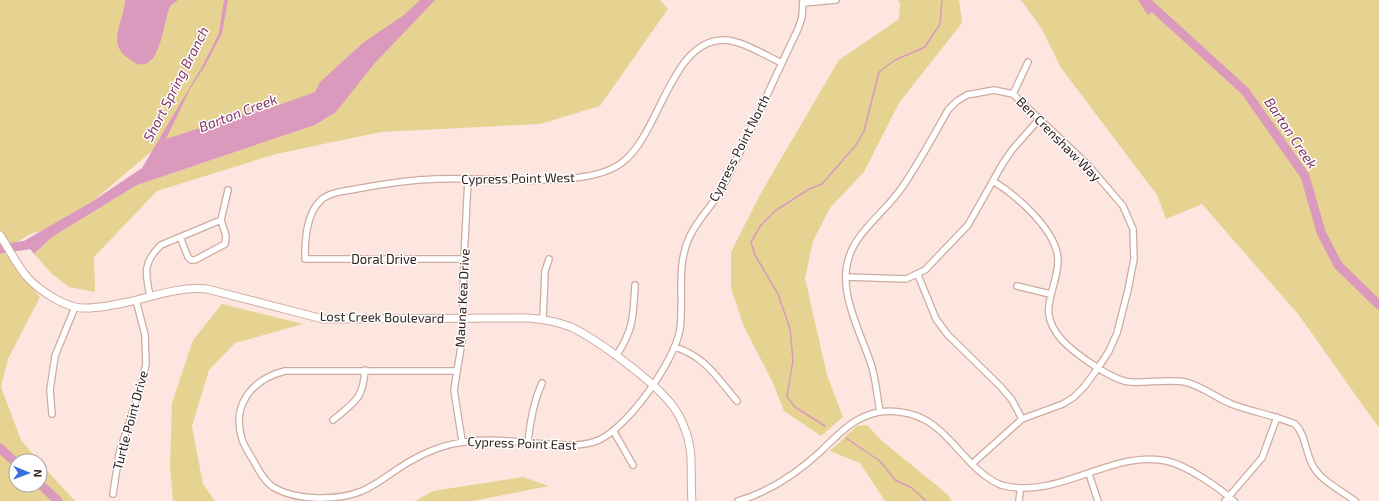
<svg xmlns="http://www.w3.org/2000/svg" width="1379" height="501" viewBox="0 0 1379 501" font-family="'Exo 2',sans-serif">
  <rect width="100%" height="100%" fill="#fde6df"/>
  <!-- green -->
  <path fill="#e6d392" d="M0,0H660L668,9L600,106L540,124L381,132L276,154L157,191L94,257L95,292L69,287L52,274L34,254L52,237L137,185L315,125L336,112L340,106L166,139L93,201L44,230L30,234L3,251L40,297L8,359L1,387L21,440L39,461H16V485H40V463L75,501H0Z
    M898,0H959L962,23L899,103L864,172L830,208L813,241L805,278L827,375L843,417L821,436L784,411L773,383L744,327L731,288V252L762,191L839,60L899,19L900,4Z
    M1021,0H1379V428L1298,314L1202,204L1166,219L1157,195L1061,68L1042,29Z
    M222,304L303,324L235,343L209,370L192,426L203,484L215,501H173L170,466L172,403L193,340Z
    M867,425L881,440L947,494L952,501H885L860,463L830,451L857,426Z
    M523,477L549,486L473,501H415L433,491Z"/>
  <!-- water -->
  <path fill="#da99bd" d="M125,0H178L170,6C163,22 160,83 129,59C122,54 117,48 117,39C117,26 125,13 125,0Z
    M224,0H228L222,33L205,66L190,89L166,139L246,113L265,110L315,92L320,82L364,42L404,15L420,0H435L374,64L336,112L315,125L137,185L52,237L34,254L24,241L93,201L142,168L203,65L219,33Z
    M1138,0H1147L1155,9L1148,15Z"/>
  <g fill="none" stroke-linecap="round" stroke-linejoin="round">
    <!-- stream -->
    <path stroke="#da99bd" stroke-width="1.5" d="M825,426L795,407L787,397L793,360L790,329L778,294L755,255L751,242L761,225L775,211L809,189L822,184L856,145L864,131L879,72L895,60L925,47L940,24L942,0
      M846,438L880,461L895,480L912,488L926,501"/>
    <!-- river -->
    <path stroke="#da99bd" stroke-width="9" d="M1145,0L1245,91L1305,176L1321,232L1338,265L1379,305
      M0,249L34,244L38,241
      M0,448L16,463
      M40,484L58,501"/>
    <!-- minor casing -->
    <g stroke="#ceab9f" stroke-width="8">
      <path id="minor" d="M804,3L836,0
        M1013,94L1028,62
        M993,181C1016,195 1058,231 1058,261C1057,292 1035,310 1062,340C1074,353 1114,382 1131,382C1148,383 1168,379 1185,382C1203,386 1217,399 1234,405C1254,412 1275,416 1295,424C1306,435 1305,452 1313,466C1321,481 1342,491 1355,501
        M221,220L228,190
        M180,237L188,257L191,260H195L225,244L226,236L221,220
        M464,259H305C305,240 306,214 321,200C330,192 345,191 356,189C382,184 409,180 436,179C484,177 534,184 582,177C596,175 612,171 624,161C660,132 671,41 723,40C742,40 764,55 782,63
        M918,275L936,319L948,335L1001,387L1012,400L1022,419
        M846,277L906,279L925,270L968,225L1003,163L1012,150L1040,118
        M1017,286L1050,294
        M150,296C145,273 143,262 161,245L221,220
        M543,319L545,271L549,259
        M675,347C706,357 717,378 737,401
        M616,356C634,329 633,317 635,285
        M457,371H285C253,379 231,404 242,439C244,446 249,453 253,460C259,470 263,480 273,487C296,501 337,501 362,491C378,484 392,472 407,463C456,433 493,440 547,444C565,445 582,447 599,440C628,427 675,361 680,329C684,300 676,266 689,238C697,219 714,205 723,186C750,134 773,81 798,29L802,17L803,0
        M880,412C877,396 876,379 871,364C863,340 851,317 847,292C838,239 879,222 903,186C920,161 934,135 948,110L957,101L967,95L994,90L1013,94L1088,165L1123,206L1133,229L1134,259L1128,290L1117,333L1109,351L1098,368L1084,387L1074,397L1063,404L1022,419L973,463
        M52,414L50,390L55,356L75,307
        M333,420C354,402 363,400 365,370
        M614,432L633,465
        M462,441L454,390L462,341L464,259L468,179
        M528,442C530,421 533,403 542,383
        M1090,477L1098,501
        M113,494L119,454L142,382L146,364L145,335L136,300
        M738,501C769,492 796,474 820,452C838,435 853,417 879,412C885,411 893,411 900,412C948,417 961,468 1001,485C1058,501 1111,449 1167,461C1188,466 1218,487 1234,501
        M1019,501L1020,492
        M1225,501L1262,458L1277,417"/>
    </g>
    <!-- tertiary casing -->
    <g stroke="#ceab9f" stroke-width="9">
      <path id="tertiary" d="M0,235C9,249 17,266 28,278C39,290 59,303 75,307C92,311 124,303 141,299C163,293 184,287 207,289L323,319L529,318C543,319 558,322 571,327C598,340 646,376 666,398C675,407 682,420 686,432C694,454 690,478 692,501"/>
    </g>
    <!-- minor -->
    <use href="#minor" stroke="#fff" stroke-width="5.5"/>
    <!-- tertiary -->
    <use href="#tertiary" stroke="#fff" stroke-width="7"/>
  </g>
  <g text-anchor="middle" stroke-width="3" stroke-linejoin="round" paint-order="stroke">
    <!-- street labels -->
    <g font-size="13" fill="#2e201c" stroke="#fff">
      <text transform="translate(1059 139) rotate(45)" y="5">Ben Crenshaw Way</text>
      <text transform="translate(739 148) rotate(-63)" y="5">Cypress Point North</text>
      <text transform="translate(518 178) rotate(-1)" y="5">Cypress Point West</text>
      <text x="384" y="264">Doral Drive</text>
      <text transform="translate(462 298) rotate(-87)" y="5">Mauna Kea Drive</text>
      <text transform="translate(382 317) rotate(1)" y="5">Lost Creek Boulevard</text>
      <text transform="translate(130 420) rotate(-75)" y="5">Turtle Point Drive</text>
      <text transform="translate(522 443) rotate(2)" y="5">Cypress Point East</text>
    </g>
    <!-- water labels -->
    <g font-size="14" font-style="italic" fill="#833665" stroke="#fff">
      <text transform="translate(176 84) rotate(-63)" y="5">Short Spring Branch</text>
      <text transform="translate(238 113) rotate(-21)" y="5">Barton Creek</text>
      <text transform="translate(1291 133) rotate(56)" y="5">Barton Creek</text>
    </g>
  </g>
  <!-- north arrow -->
  <g transform="translate(28 473) rotate(91)"><circle r="19" fill="#ffffff" stroke="#aba6a4"/>
  <path d="M0-3L7 15L0 10L-7 15Z" fill="#3a6fdf"/>
  <text y="-6" font-size="11" font-weight="bold" text-anchor="middle" fill="#2e201c">N</text>
  </g>
</svg>
